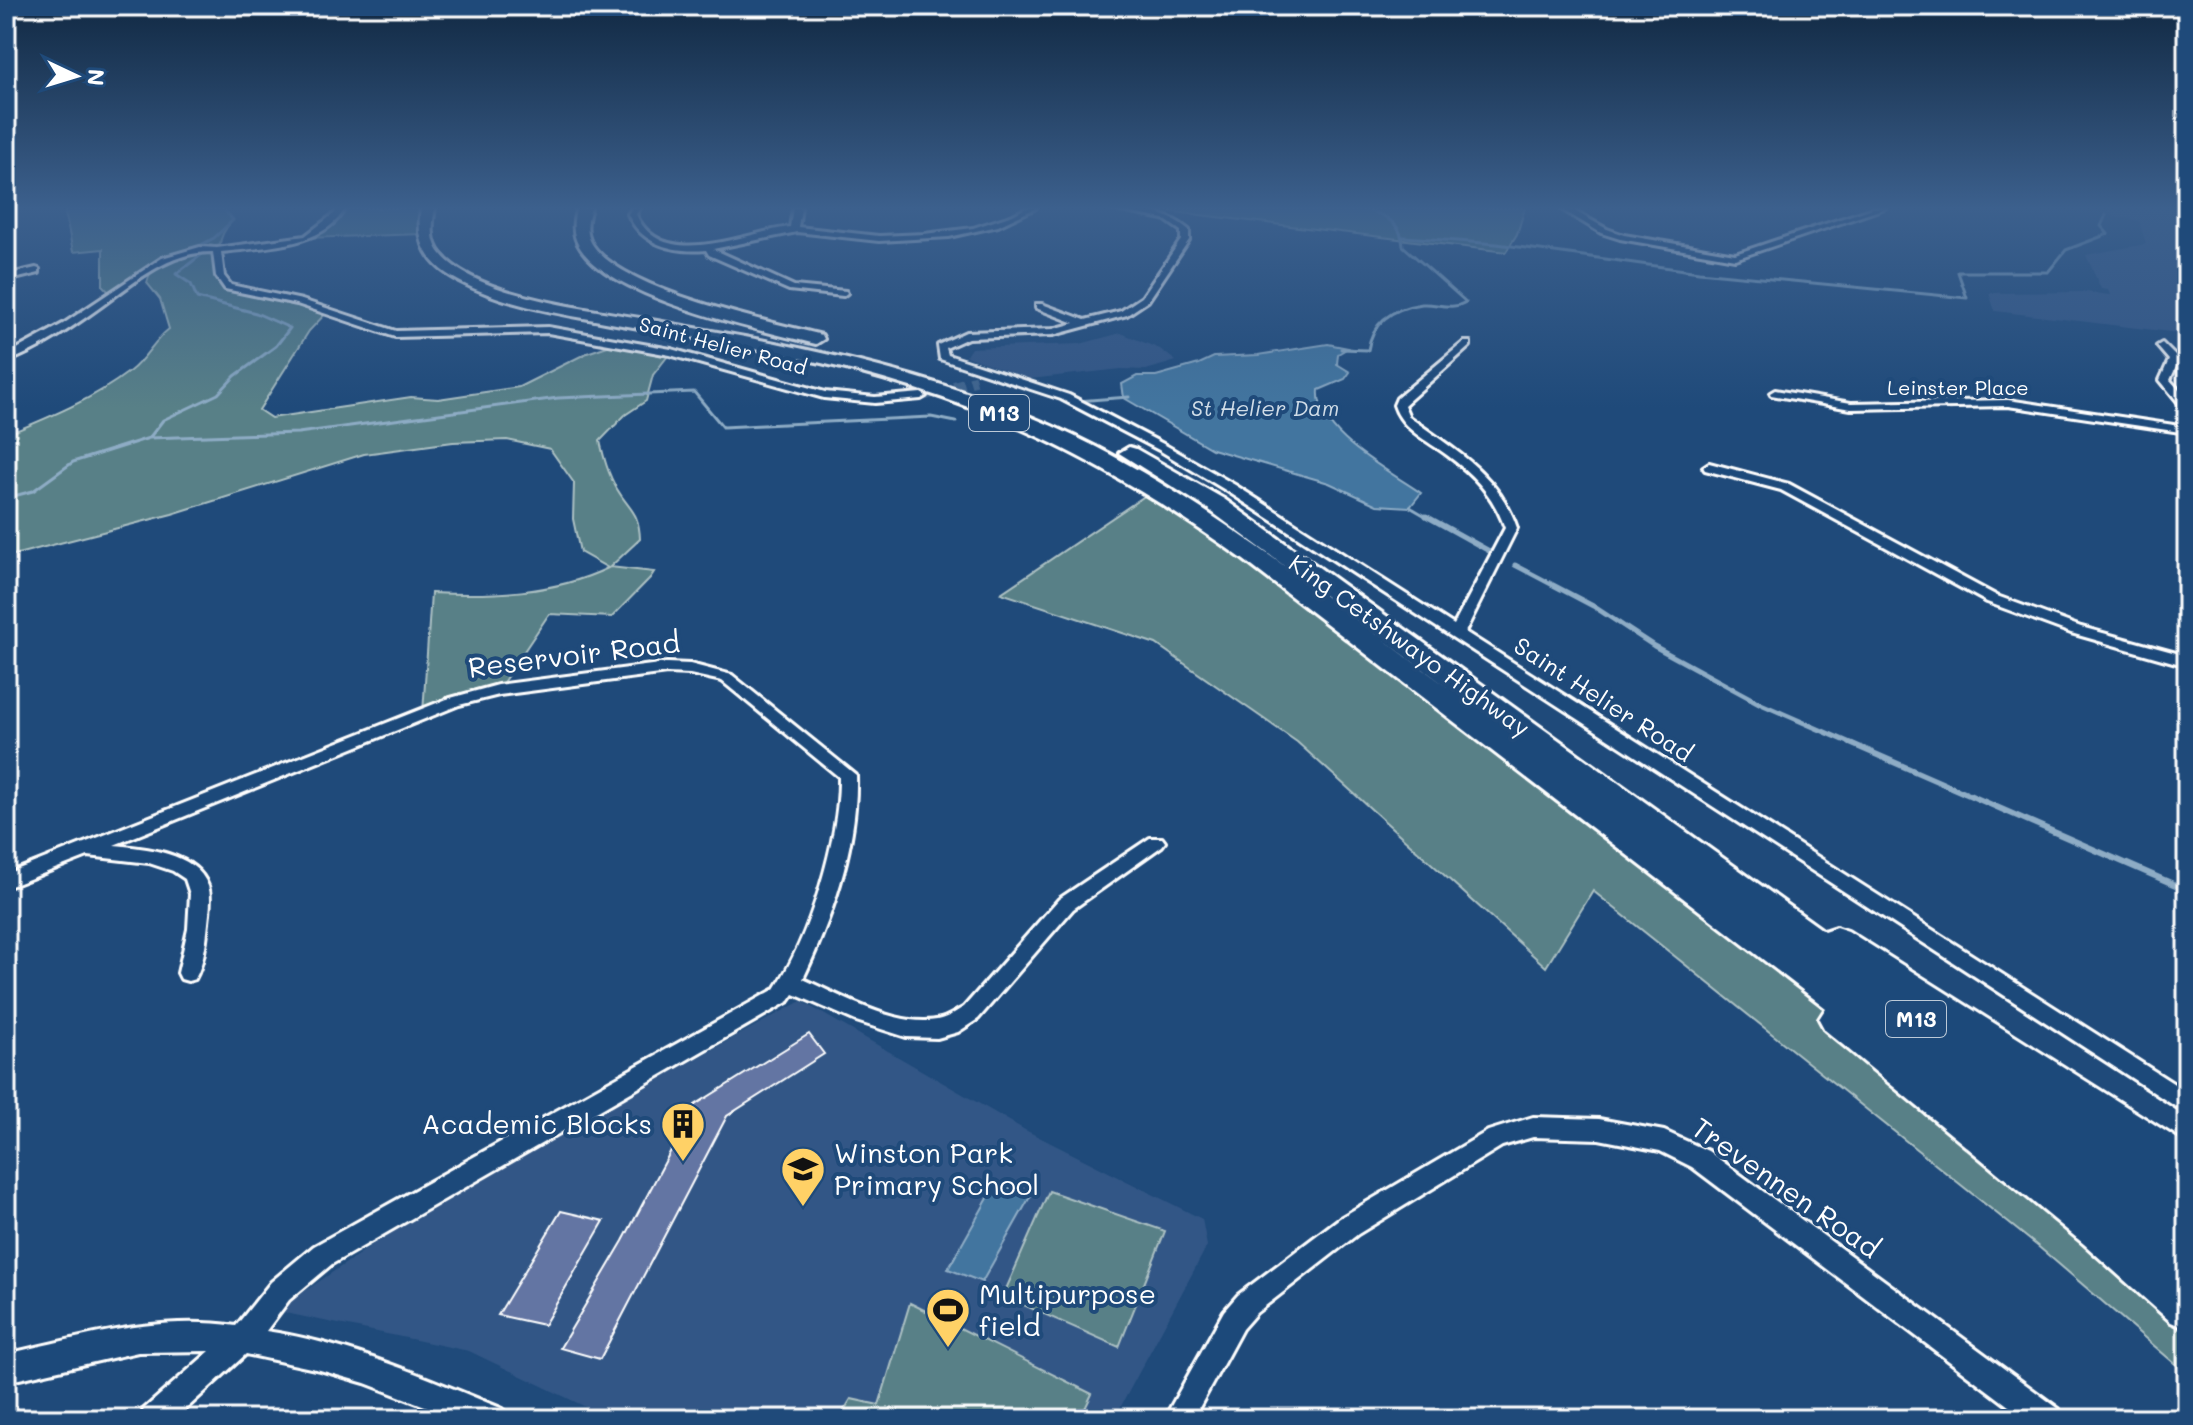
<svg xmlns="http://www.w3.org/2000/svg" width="2193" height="1425" viewBox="0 0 2193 1425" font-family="Mali,sans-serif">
  <rect width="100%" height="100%" fill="#1f4a7a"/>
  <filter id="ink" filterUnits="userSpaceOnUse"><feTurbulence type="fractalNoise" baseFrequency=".0125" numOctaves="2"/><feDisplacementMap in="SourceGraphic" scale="16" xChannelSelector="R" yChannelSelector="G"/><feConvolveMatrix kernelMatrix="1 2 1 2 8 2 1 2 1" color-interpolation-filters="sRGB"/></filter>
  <g filter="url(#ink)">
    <!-- built -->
    <path fill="#335786" d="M2106,208H2187V334L1995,311L1989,293L2085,292L2110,295L2108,290L2101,289L2086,255L2146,244L2139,221L2110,215Z
      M1121,333L1160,349L1176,361L1146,370L1121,369L1030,379L966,356L971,348L1080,344Z
      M801,1001L1025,1130L1202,1219L1207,1246L1114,1419H611L469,1351L276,1311L441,1198Z"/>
    <!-- green -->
    <path fill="#588087" stroke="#acc0c3" stroke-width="2" d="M64,208H223L233,220C213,240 219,259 224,285L328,311L309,331L259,410L271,418L411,397L438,399L519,387L587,353L619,342L671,352L653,375L646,401L625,415L600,441C604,458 608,474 617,489C630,511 639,511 640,539L610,567L654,572L650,578L612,617L549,614L498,690L423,713L431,593C490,596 554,594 608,568L580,552L573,519L574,483L550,449L507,440L453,442L364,454L172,514L6,557V435C50,417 92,400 130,371C146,359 154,340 169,329L160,299L147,283L151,270L112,295L103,286V249L73,252Z
      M341,208H428L423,234L307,238L338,214Z
      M1142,208H1525L1517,234L1506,252Z
      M1155,489L1758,954L2187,1306V1374L2040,1248L1593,891L1546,967L1297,742L1156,644L1001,593Z
      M1049,1191L1165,1231L1119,1347L1003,1296Z
      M910,1303L1092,1394L1080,1419H839L851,1399L879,1405Z"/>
    <!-- water -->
    <path fill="#42759f" stroke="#8eacc5" stroke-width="2" d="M1328,344L1348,348L1338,354L1337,364L1350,372L1345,379L1319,390C1315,434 1390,471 1421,493L1410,507L1377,505L1329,483L1212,449L1124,398L1122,384L1137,376H1156L1199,364L1214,357L1258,355Z
      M996,1184L1031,1195L982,1282L948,1269Z"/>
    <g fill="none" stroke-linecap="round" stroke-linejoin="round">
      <!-- stream-far2 -->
      <path stroke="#8eacc5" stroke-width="3" d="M1404,237L1497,244L1699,272L1967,298L1958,272H2048L2066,250L2108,234L2101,226L2106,215
        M1341,349L1368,350C1372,321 1394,308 1422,304C1439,303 1450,311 1466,302L1403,246C1402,221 1381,213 1360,208
        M1077,401L1129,397
        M150,437L163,420L218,394L235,376L276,346L290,328L256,313L197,298L191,284L176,274L201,255L199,246L214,238L233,220L223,208
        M6,498L33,491L73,462L149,438L298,433L558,398L694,392L723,427L931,417L956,422
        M1410,507L1429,518"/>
      <!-- stream-far1 -->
      <path stroke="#8eacc5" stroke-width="5" d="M1426,516L1491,552
        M1515,565L1593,606L1654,646L1761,704L1855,745"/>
      <!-- stream -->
      <path stroke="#8eacc5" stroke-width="6" d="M1850,743L2187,890"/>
    </g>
    <!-- building -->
    <path fill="#6374a3" stroke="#fff" stroke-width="2" d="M809,1034L824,1054L727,1116L600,1359L560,1348L623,1241L695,1105Z
      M561,1211L604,1221L544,1325L498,1315Z"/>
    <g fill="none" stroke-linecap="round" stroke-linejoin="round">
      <!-- minor-tunnel -->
      <path stroke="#41658e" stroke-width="11" stroke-dasharray="11 6" stroke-linecap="butt" d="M921,396L976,380"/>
      <!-- minor casing -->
      <g stroke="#fff" stroke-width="6">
        <path id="minor" d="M337,208H345C325,248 260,247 221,252L224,276L231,285L302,300L396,331L548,327L671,349L825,392L875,397L921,393L926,396L921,399L875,403L824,398L670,355L548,333L395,337L297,304L225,289L216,276L213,252C170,251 136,281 103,305C74,326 40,350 6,362V355L63,324L162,258L200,247L217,248L305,236L335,213Z
          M632,208H640L636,214C661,273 746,232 790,227L793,208H801L798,227L879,236L924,234L973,228L1013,215L1026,208H1036L998,226L949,237L879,241L797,232L713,249L794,286L846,291L847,293L843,296L789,290L709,255L706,250C675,253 641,245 628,214Z
          M1105,208C1135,208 1166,210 1189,230V240L1148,301L1127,315L1053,335L968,338L946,348L948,355L1069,395L1167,446L1235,485L1454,625L1505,528C1494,496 1474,475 1447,455C1427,440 1402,430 1394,405L1397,398L1464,342H1470V346L1404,405L1409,417C1453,449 1499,474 1517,528L1465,632L2187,1092V1114L1227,491L1159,450L1061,399L940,359L938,345L966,332L1053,329L1075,323L1036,308V304H1042L1085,320L1121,311L1142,297L1181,240V231L1164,219Z
          M1569,208L1607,229L1624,235L1735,254L1873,208H1885L1735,259L1620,239L1601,233L1561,209Z
          M36,268L39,269V273L6,281V275Z
          M2162,343L2179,360L2170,380L2187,399V409L2183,408L2160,380L2169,360L2157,346Z
          M1775,390L1851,403L2008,400L2187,427V433L2008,406L1851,409L1771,395L1770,393Z
          M1709,463L1789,484L1997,596L2081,627L2187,656V666L2071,633L1987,602L1781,490L1705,470L1703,467Z
          M667,663L690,664L732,675L856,775C858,844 832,918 803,979C839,995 901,1030 941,1019C949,1017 957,1011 964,1007L1059,899L1150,838H1162L1165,842L1162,846L1073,909L978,1019L958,1032L937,1038L906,1037L856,1021L794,994L789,1001L332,1264L289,1300L266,1331C348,1343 427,1378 503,1409L507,1419H459L365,1383L320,1370L246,1354L175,1419H140L144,1409L210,1351L138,1352L6,1382V1354C82,1337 158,1314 236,1326L271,1282L314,1246L775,989C809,939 840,837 839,777L722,681L690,674L667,673L499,695L459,705L114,845C144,848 196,852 208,886C212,897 209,912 208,923C206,941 204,963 195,979L188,981L181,979L178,973L188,929L190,894L185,879L173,871L149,863L88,856L6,888V874L447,699L498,685Z
          M1533,1117L1599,1119L1664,1131L1708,1151L2059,1409L2063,1419H2026L1692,1167L1660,1151L1599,1139L1533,1137L1502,1146L1358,1234L1256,1313L1242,1329L1193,1419H1164L1224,1311L1238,1295L1340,1218L1488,1131Z"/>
      </g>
      <!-- motorway casing -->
      <g stroke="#fff" stroke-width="6">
        <path id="motorway" d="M421,208H435C432,224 430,241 441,254C477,298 596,310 651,320C700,329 750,337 799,348C901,370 1003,399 1096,447C1224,513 1338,607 1454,692L1208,509L1119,453L1129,447L1136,449L1224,499L1824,931L1836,927L1848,931L2187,1145V1187L2173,1181L2187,1192V1329L2171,1322L2084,1244L1825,1030L1819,1019L1826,1008L1244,560C1098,455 966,392 789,356C732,344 674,334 616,324C563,314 508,307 459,281C428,265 415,243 421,208Z
          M577,208H591C587,220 585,233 592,244C622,291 768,321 822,335L824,339L816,344C758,330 615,299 581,249C572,236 572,222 577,208Z"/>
      </g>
      <!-- minor -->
      <use href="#minor" fill="#1f4a7a" fill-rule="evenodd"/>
      <!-- motorway -->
      <use href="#motorway" fill="#1f4a7a" fill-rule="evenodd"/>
    </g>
  </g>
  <!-- sky -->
  <linearGradient id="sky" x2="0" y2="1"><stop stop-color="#112943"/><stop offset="0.51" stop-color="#3c608d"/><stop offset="1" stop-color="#3c608d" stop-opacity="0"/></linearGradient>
  <rect width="2193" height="408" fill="url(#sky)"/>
  <!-- icons -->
  <defs>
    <g id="building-pin" transform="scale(2.3)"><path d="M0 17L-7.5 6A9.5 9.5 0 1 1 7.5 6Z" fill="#ffd166" stroke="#1f4a7a"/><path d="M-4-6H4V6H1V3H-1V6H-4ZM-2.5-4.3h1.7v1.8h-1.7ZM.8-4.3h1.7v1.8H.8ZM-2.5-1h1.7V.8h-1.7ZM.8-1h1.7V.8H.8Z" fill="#111"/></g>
    <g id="school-pin" transform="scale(2.3)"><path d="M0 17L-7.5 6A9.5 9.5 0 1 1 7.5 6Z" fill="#ffd166" stroke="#1f4a7a"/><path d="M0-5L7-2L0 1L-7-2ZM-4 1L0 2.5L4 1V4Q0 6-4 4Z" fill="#111"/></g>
    <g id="stadium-pin" transform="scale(2.3)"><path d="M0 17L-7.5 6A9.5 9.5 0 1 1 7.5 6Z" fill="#ffd166" stroke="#1f4a7a"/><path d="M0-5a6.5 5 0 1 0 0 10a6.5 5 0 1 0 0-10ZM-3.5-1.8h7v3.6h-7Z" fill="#111"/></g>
  </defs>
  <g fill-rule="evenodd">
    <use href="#building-pin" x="683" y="1124"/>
    <use href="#school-pin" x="803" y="1169"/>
    <use href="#stadium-pin" x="948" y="1310"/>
  </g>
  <g text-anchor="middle" stroke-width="8" stroke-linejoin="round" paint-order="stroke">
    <!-- far-street labels -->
    <g font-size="20" fill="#fff" stroke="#1f4a7a">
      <text transform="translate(723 346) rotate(15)" y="7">Saint Helier Road</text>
      <text x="1958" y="395">Leinster Place</text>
    </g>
    <!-- far-water labels -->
    <g font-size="22" font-style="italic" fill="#d0dce7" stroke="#1f4a7a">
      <text x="1265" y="416">St Helier Dam</text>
    </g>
    <!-- shield labels -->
    <g fill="#1f4a7a" stroke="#bcc9d7" stroke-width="2">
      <rect x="969" y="395" width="60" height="36" rx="6"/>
      <rect x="1886" y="1001" width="60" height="36" rx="6"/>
    </g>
    <g font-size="22" font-weight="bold" fill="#fff">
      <text x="999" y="421">M13</text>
      <text x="1916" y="1027">M13</text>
    </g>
    <!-- street labels -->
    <g font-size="24" fill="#fff" stroke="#1f4a7a">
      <text transform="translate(1409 646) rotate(36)" y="8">King Cetshwayo Highway</text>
      <text transform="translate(1603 700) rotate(33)" y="8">Saint Helier Road</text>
    </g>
    <!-- near-street labels -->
    <g font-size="28" fill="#fff" stroke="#1f4a7a">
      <text transform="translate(574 655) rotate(-7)" y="10">Reservoir Road</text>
      <text transform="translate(1786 1188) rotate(35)" y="10">Trevennen Road</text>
    </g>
    <!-- near-poi labels -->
    <g font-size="28" fill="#fff" stroke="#1f4a7a" text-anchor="start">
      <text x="652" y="1134" text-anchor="end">Academic Blocks</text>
      <text x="834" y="1163">Winston Park<tspan x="834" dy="32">Primary School</tspan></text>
      <text x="979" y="1304">Multipurpose<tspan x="979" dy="32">field</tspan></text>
    </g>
  </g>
  <!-- margin -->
  <rect width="2193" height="1425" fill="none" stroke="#1f4a7a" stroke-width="32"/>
  <rect x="16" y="16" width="2161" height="1393" fill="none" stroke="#fff" stroke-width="3" filter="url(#ink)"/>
  <!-- north arrow -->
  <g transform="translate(76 76) rotate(94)" stroke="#1f4a7a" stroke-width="6" paint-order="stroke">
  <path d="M0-6L14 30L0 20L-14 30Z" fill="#ffffff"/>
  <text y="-12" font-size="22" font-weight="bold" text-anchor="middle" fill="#ffffff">N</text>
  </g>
</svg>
